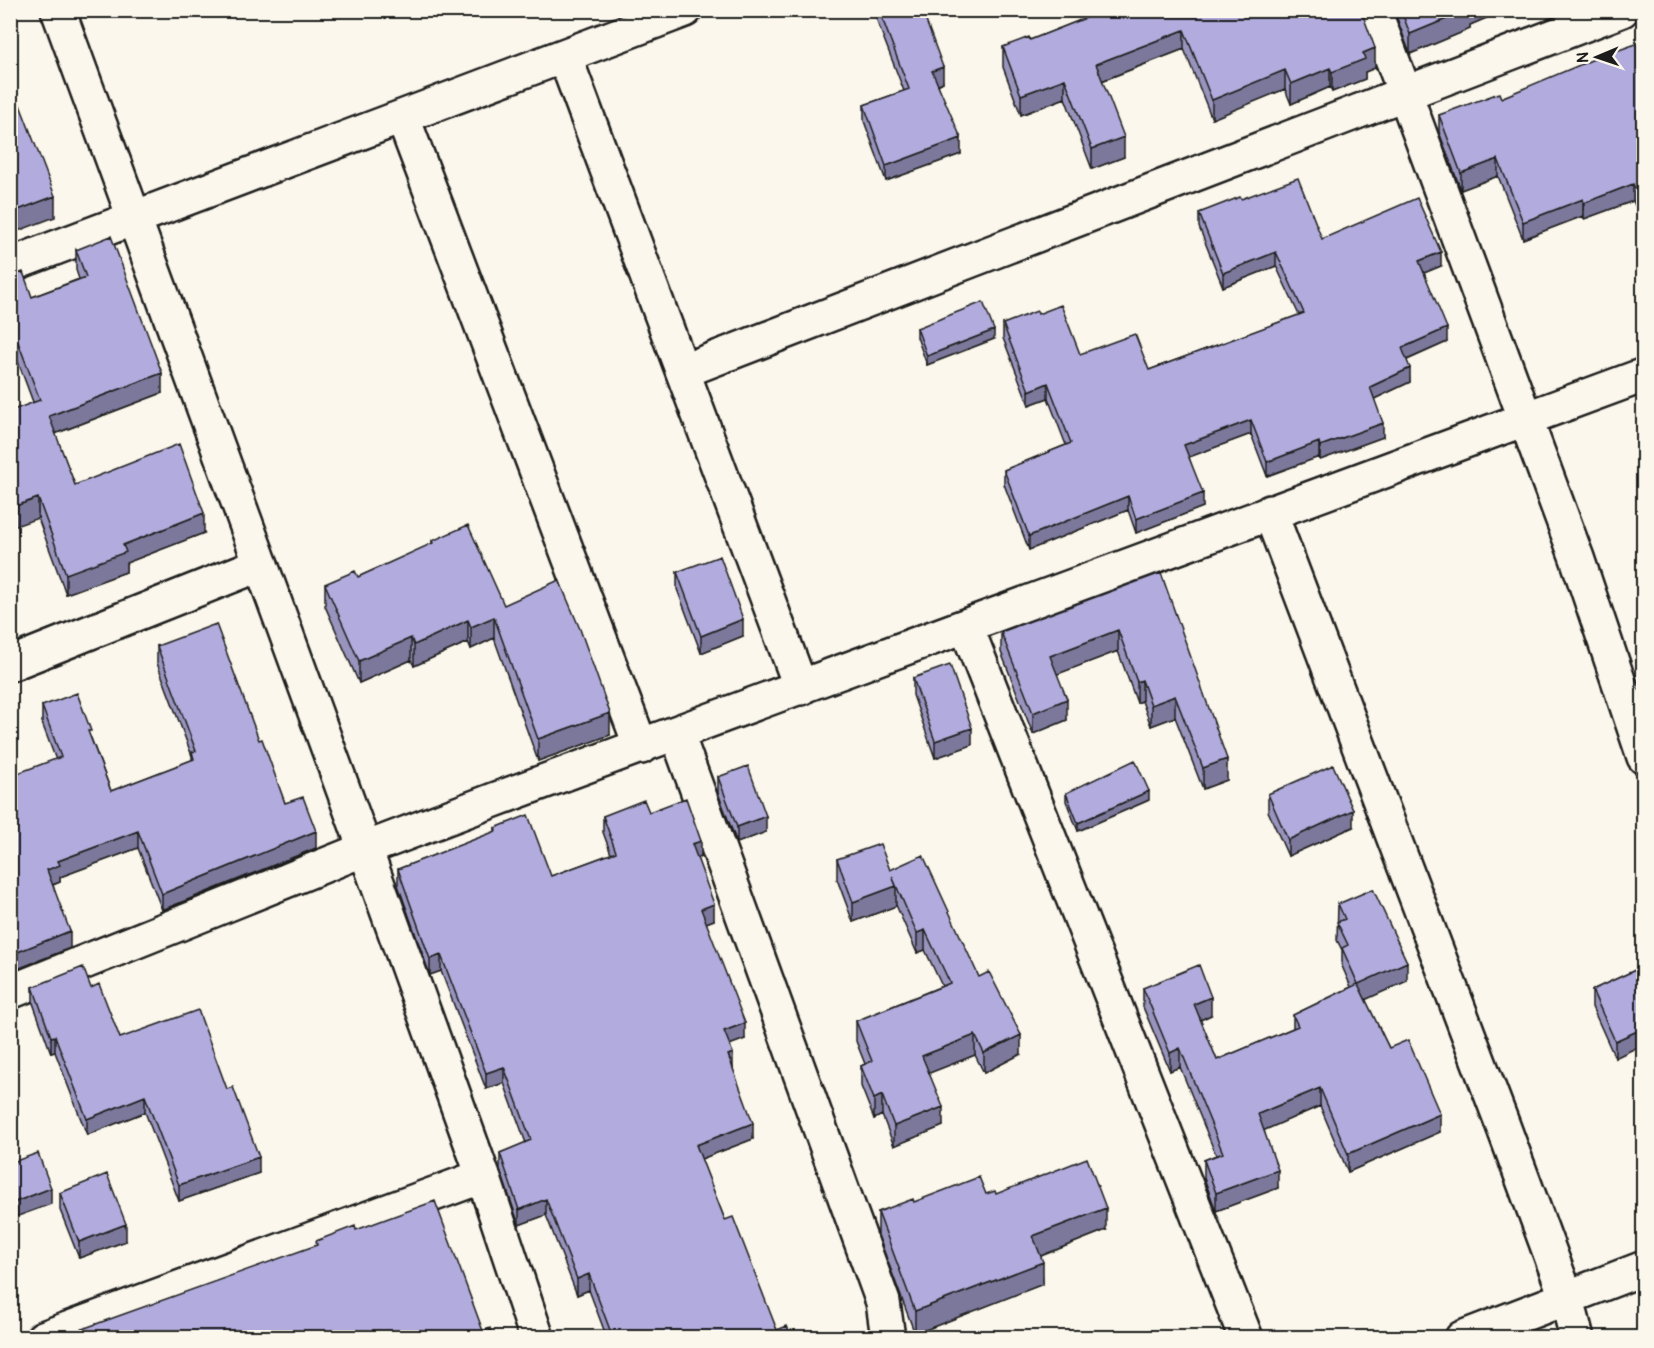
<svg xmlns="http://www.w3.org/2000/svg" width="1654" height="1348" viewBox="0 0 1654 1348" font-family="Pangolin,sans-serif">
  <rect width="100%" height="100%" fill="#fbf7ec"/>
  <filter id="ink" filterUnits="userSpaceOnUse"><feTurbulence type="fractalNoise" baseFrequency=".0167" numOctaves="2"/><feDisplacementMap in="SourceGraphic" scale="12" xChannelSelector="R" yChannelSelector="G"/><feConvolveMatrix kernelMatrix="1 2 1 2 8 2 1 2 1" color-interpolation-filters="sRGB"/></filter>
  <g filter="url(#ink)">
    <g fill="none" stroke-linecap="round" stroke-linejoin="round">
      <!-- minor casing -->
      <g stroke="#1c1c1c" stroke-width="38">
        <path id="minor" d="M58,10L365,849L483,1176L537,1338
          M1374,10L1577,558L1644,757
          M565,57L801,688
          M403,118L641,747
          M10,265L685,10
          M683,371L1622,10
          M1270,512L1502,1123L1567,1299L1577,1338
          M966,626L1246,1338
          M10,664L261,564
          M677,734L883,1302L888,1338
          M10,992L365,849L494,800L1644,375
          M43,1338L483,1176"/>
      </g>
      <!-- major casing -->
      <g stroke="#1c1c1c" stroke-width="38">
        <path id="major" d="M1462,1338L1644,1268"/>
      </g>
      <!-- minor -->
      <use href="#minor" stroke="#fbf7ec" stroke-width="33"/>
      <!-- major -->
      <use href="#major" stroke="#fbf7ec" stroke-width="33"/>
    </g>
    <!-- wall -->
    <path fill="#9894be" stroke="#1c1c1c" stroke-width="1.5" d="M874,10H922L943,82L938,85L961,154L886,181L864,121V105L904,91L874,13Z
      M1106,10L1375,68L1365,72V79L1332,92L1330,87L1291,104L1285,89L1212,119L1184,49L1102,81L1124,157L1092,169L1065,98L1021,115L1003,67V47L1030,40Z
      M1394,10H1505L1470,25V29L1410,54Z
      M1644,41V226L1633,201L1584,219L1583,216L1523,239L1498,176L1461,190L1439,132V115L1501,98Z
      M1241,199L1322,239L1441,266L1424,273L1447,342L1407,360L1410,382L1374,399L1383,437L1320,460L1319,457L1267,476L1251,434L1189,457L1203,507L1136,533L1128,510L1029,550L1004,484V470L1066,445L1048,398L1029,405L1003,338V324L1038,314L1080,354L1149,370L1299,315L1276,266L1223,287L1199,227V213Z
      M76,250L162,393L55,434L75,485L204,533L126,563V572L66,594L38,518L33,402L10,340V277L32,297L79,279L76,270Z
      M917,328L994,339L927,365L917,337Z
      M432,541L610,735L538,761L494,638L471,649L468,642L414,666L411,660L359,683L325,606V584L358,577L432,544Z
      M677,572L743,636L701,653L677,589Z
      M1161,573L1227,780L1203,789L1175,717L1151,726L1142,701L1137,703L1118,651L1057,674L1067,720L1033,734L1001,652V632Z
      M157,646L259,740L285,803L316,848L162,910L138,848L60,877V882L53,885L70,948L10,972L56,760L42,723V706L91,738L111,791L192,760V756L157,663Z
      M913,678L972,745L935,758L913,695Z
      M718,777L766,832L737,843L718,793Z
      M1066,793L1149,800L1078,831L1066,801Z
      M1268,794L1353,827L1288,856L1268,811Z
      M649,812L701,856L697,858L714,920L706,923L745,1039L729,1045L733,1069L753,1139L701,1159L725,1220L777,1330L792,1338H607L589,1290L577,1295L546,1215L519,1225L500,1169V1153L526,1143L504,1083L486,1089L441,971L430,975L398,885V869L495,832V828L551,876L611,854L603,832V816Z
      M837,859L890,870L979,977L1021,1054L984,1073L975,1055L929,1073L943,1126L894,1146L882,1115L874,1119L861,1086V1066L865,1064L856,1041V1021L942,986L925,950L917,953L896,905V906L853,922L837,879Z
      M1338,904L1407,981L1365,999L1389,1048L1440,1132L1348,1172L1320,1106L1264,1130L1278,1188L1216,1211L1204,1178V1160L1216,1155L1180,1067L1170,1071L1143,1007V988L1211,1015L1200,1020L1217,1060L1293,1028V1015L1351,987L1342,966V950L1337,940Z
      M1644,966L1615,1058L1592,1007V990Z
      M33,987L91,988L120,1038L227,1089L259,1173L179,1201L145,1112L87,1135L55,1052L51,1053L33,1003Z
      M60,1193L126,1241L79,1258L60,1210Z
      M986,1194H996L1106,1230L1041,1256L1043,1284L915,1334L878,1235V1212L914,1202Z"/>
    <!-- shaded-wall -->
    <path fill="#7c789b" stroke="#1c1c1c" stroke-width="1.5" d="M1468,10H1505L1470,25V29L1410,54V34Z
      M1184,30V49L1096,83V64Z
      M1375,48V68L1365,72V79L1332,92V72L1363,53Z
      M943,67V82L932,87V71Z
      M1330,68V87L1291,104V84Z
      M1285,70V89L1212,119V100Z
      M1065,79V98L1021,115V95Z
      M1124,137V157L1092,169V149Z
      M961,138V154L886,181V166Z
      M1498,159V176L1461,190V173Z
      M1633,184V201L1584,219V203Z
      M55,196V217L10,234V213Z
      M1583,199V216L1523,239V222Z
      M1276,252V266L1223,287V273Z
      M1441,252V266L1419,275V261Z
      M1447,328V342L1402,362V348Z
      M994,330V339L927,365V356Z
      M1410,368V382L1370,401V387Z
      M162,373V393L49,436V416Z
      M1048,383V398L1029,405V391Z
      M1251,420V434L1184,459V445Z
      M1383,423V437L1320,460V446Z
      M1319,442V457L1267,476V462Z
      M1203,493V507L1136,533V519Z
      M1128,496V510L1029,550V536Z
      M38,498V518L10,528V508Z
      M204,513V533L126,563V572L66,594V574L123,545Z
      M494,617V638L471,649V627Z
      M743,619V636L701,653V636Z
      M468,620V642L414,666V645Z
      M1118,630V651L1050,677V656Z
      M411,638V660L359,683V661Z
      M1142,680V701L1137,703V682Z
      M1175,696V717L1151,726V705Z
      M1067,699V720L1033,734V713Z
      M610,713V735L538,761V739Z
      M972,728V745L935,758V741Z
      M1227,759V780L1203,789V768Z
      M1149,791V800L1078,831V823Z
      M1353,810V827L1288,856V840Z
      M766,816V832L737,843V827Z
      M138,831V848L60,877V882L47,887V870L58,861Z
      M316,831V848L162,910V894Z
      M701,841V856L692,860V844Z
      M896,886V906L853,922V902Z
      M714,904V920L701,925V909Z
      M925,930V950L917,953V933Z
      M70,931V948L10,972V955Z
      M441,955V971L430,975V959Z
      M1407,962V981L1358,1003V984Z
      M1211,997V1015L1194,1023V1004Z
      M745,1023V1039L724,1047V1031Z
      M1644,1028V1044L1615,1058V1041Z
      M975,1035V1055L922,1076V1056Z
      M1021,1035V1054L984,1073V1053Z
      M55,1036V1052L51,1053V1037Z
      M1180,1048V1067L1170,1071V1053Z
      M733,1053V1069L728,1055Z
      M504,1067V1083L486,1089V1073Z
      M1320,1088V1106L1258,1133V1114Z
      M882,1095V1115L874,1119V1099Z
      M145,1096V1112L87,1135V1119Z
      M943,1107V1126L894,1146V1126Z
      M1440,1114V1132L1348,1172V1154Z
      M753,1123V1139L696,1161V1145Z
      M259,1157V1173L179,1201V1185Z
      M1278,1170V1188L1216,1211V1193Z
      M51,1188V1204L10,1219V1204Z
      M546,1199V1215L519,1225V1210Z
      M1106,1208V1230L1033,1259V1236Z
      M126,1224V1241L79,1258V1242Z
      M1043,1262V1284L915,1334V1311Z
      M589,1274V1290L577,1295V1279Z"/>
    <!-- building -->
    <path fill="#b1acdd" stroke="#1c1c1c" stroke-width="1.5" d="M879,10H922L943,67L932,71L961,138L886,166L864,105L909,89Z
      M1106,10H1361L1375,48L1363,53L1365,59L1332,72L1330,68L1291,84L1285,70L1212,100L1184,30L1096,64L1124,137L1092,149L1065,79L1021,95L1003,47L1029,37L1030,40Z
      M1401,10H1468L1410,34Z
      M1644,41V210L1633,184L1584,203L1583,199L1523,222L1498,159L1461,173L1439,115L1499,93L1501,98L1594,59Z
      M10,79L55,196L10,213Z
      M1298,178L1322,239L1417,198L1441,252L1419,261L1447,328L1402,348L1410,368L1370,387L1383,423L1320,446L1319,442L1267,462L1251,420L1184,445L1203,493L1136,519L1128,496L1029,536L1004,470L1071,443L1048,383L1029,391L1003,324L1037,311L1038,314L1061,305L1080,354L1135,334L1149,370L1304,313L1276,252L1223,273L1199,213L1240,197L1241,199Z
      M111,236L162,373L49,416L75,485L179,444L204,513L123,545L126,552L66,574L38,498L10,508V411L40,400L10,321V277L23,272L32,297L86,277L76,250Z
      M983,302L994,330L927,356L917,328Z
      M468,525L504,605L559,580L580,629L610,713L538,739L494,617L471,627L468,620L414,645L411,638L359,661L325,584L355,571L358,577L433,543L432,541Z
      M720,556L743,619L701,636L677,572Z
      M1161,573L1227,759L1203,768L1175,696L1151,705L1142,680L1137,682L1118,630L1050,656L1067,699L1033,713L1001,632Z
      M216,624L259,740L262,739L285,803L303,797L316,831L162,894L138,831L58,861L60,865L47,870L70,931L10,955V776L61,757L42,706L77,693L91,731H88L111,791L194,759L192,752L196,751L157,646Z
      M950,665L972,728L935,741L913,678Z
      M1135,760L1149,791L1078,823L1066,793Z
      M1333,765L1353,810L1288,840L1268,794Z
      M748,766L766,816L737,827L718,777Z
      M686,798L701,841L692,844L714,904L701,909L745,1023L724,1031L733,1053L728,1055L753,1123L696,1145L725,1220L733,1217L777,1330L787,1326L792,1338H613L589,1274L577,1279L546,1199L519,1210L500,1153L531,1140L504,1067L486,1073L441,955L430,959L398,869L496,831L495,828L528,815L551,876L616,852L603,816L644,800L649,812Z
      M880,844L890,870L923,855L979,977L989,972L1021,1035L984,1053L975,1035L922,1056L943,1107L894,1126L882,1095L874,1099L861,1066L872,1061L856,1021L950,983L925,930L917,933L892,876L896,886L853,902L837,859Z
      M1373,889L1407,962L1358,984L1389,1048L1408,1040L1440,1114L1348,1154L1320,1088L1258,1114L1278,1170L1216,1193L1204,1160L1223,1153L1180,1048L1170,1053L1143,988L1199,965L1211,997L1194,1004L1217,1060L1298,1026L1293,1015L1358,984L1342,948L1348,945L1337,922L1345,919L1338,904Z
      M1644,966V1028L1615,1041L1592,990Z
      M83,967L91,988L99,984L120,1038L198,1010L227,1089L233,1087L259,1157L179,1185L145,1096L87,1119L55,1036L51,1037L33,987Z
      M38,1153L51,1188L10,1204V1163Z
      M1087,1158L1106,1208L1033,1236L1043,1262L915,1311L878,1212L913,1199L914,1202L979,1177L986,1194L995,1191L996,1194Z
      M107,1174L126,1224L79,1242L60,1193Z
      M435,1201L483,1331L490,1328L493,1338H73L71,1333L317,1245L316,1241L355,1226L356,1230Z"/>
  </g>
  <!-- margin -->
  <rect width="1654" height="1348" fill="none" stroke="#fbf7ec" stroke-width="36"/>
  <rect x="18" y="18" width="1618" height="1312" fill="none" stroke="#1c1c1c" stroke-width="2" filter="url(#ink)"/>
  <!-- north arrow -->
  <g transform="translate(1597 57) rotate(268)" stroke="#fbf7ec" stroke-width="4.5" paint-order="stroke">
  <path d="M0-4.5L10 22L0 15L-10 22Z" fill="#1c1c1c"/>
  <text y="-9" font-size="16" font-weight="bold" text-anchor="middle" fill="#1c1c1c">N</text>
  </g>
</svg>
